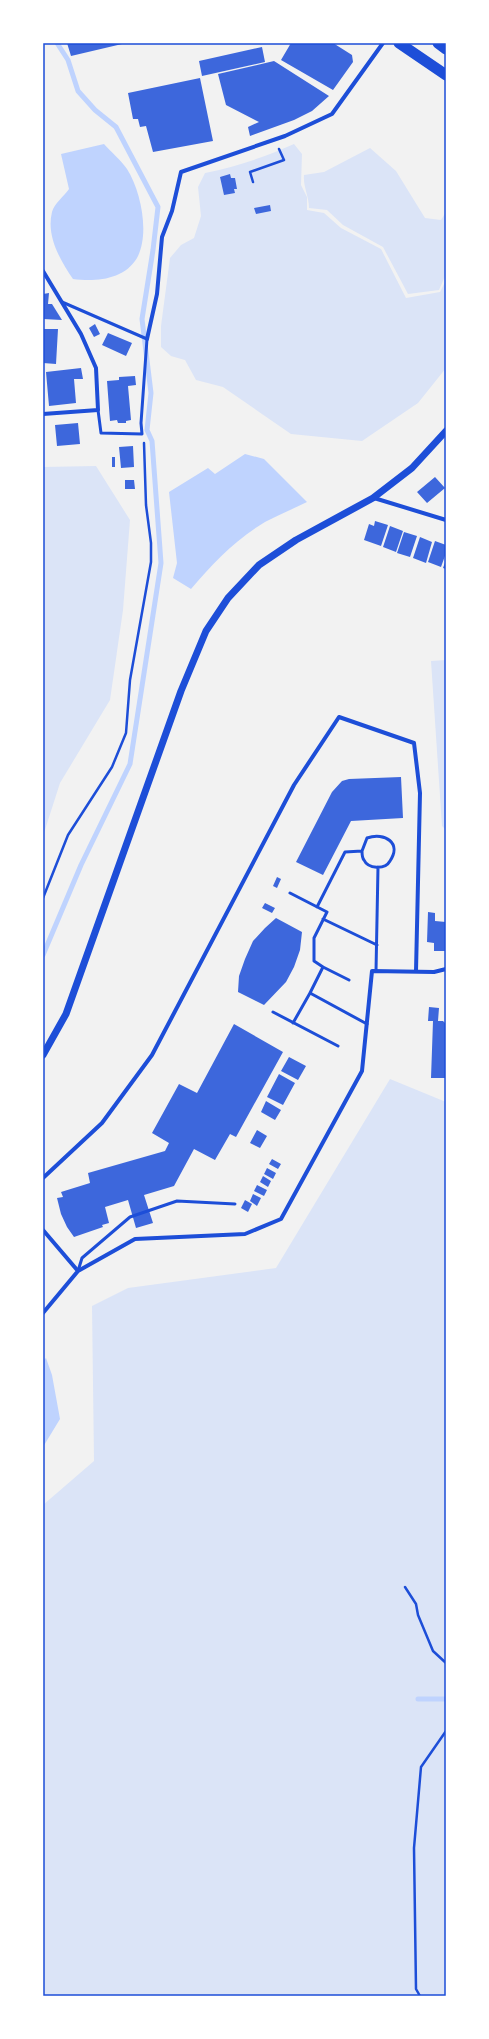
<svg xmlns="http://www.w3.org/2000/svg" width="489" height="2039" viewBox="0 0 489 2039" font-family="Helvetica,sans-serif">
  <rect width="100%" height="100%" fill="#f2f2f2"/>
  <!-- green -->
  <path fill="#dbe4f7" d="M294,144L302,154L301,185L307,197V210L324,213L341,228L381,249L406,298L440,292L446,280V368L418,403L362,441L291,434L223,387L196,380L185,360L171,356L161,347V326L170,258L181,245L194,238L201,216L198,187L205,173C236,167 265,157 294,144Z
    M370,148L396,171L425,218L441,220L446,212V274L439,290L408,294L383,247L343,225L327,210L309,208C309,196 303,187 304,175L324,172Z
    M96,466L130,520L123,610L110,700L60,783L43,836V467Z
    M446,660V830L442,826L431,661Z
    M390,1079L446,1102V1996H43V1505L94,1461L92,1306L128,1288L276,1268Z"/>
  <!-- water -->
  <path fill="#bfd3fe" d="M104,144C111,152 121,160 127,169C141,191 150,234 137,258C124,280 95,282 73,279C60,260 46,236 52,212C54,204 64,196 69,189L61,154Z
    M245,454L264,459L307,502C293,509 278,515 265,522C236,539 212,564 191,589L173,578L177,563L169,492L208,468L215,474Z
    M46,1358L52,1375L60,1419L43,1447V1361Z"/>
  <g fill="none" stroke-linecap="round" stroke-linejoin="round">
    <!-- stream -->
    <path stroke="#bfd3fe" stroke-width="5" d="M43,955L81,865L130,764L161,563L152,441L147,430L151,393L142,319L153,250L158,207L116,127L95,110L78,91L68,60L57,43
      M418,1699H446"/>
  </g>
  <!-- building -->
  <path fill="#3d67dc" d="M67,43H122V44L71,56Z
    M291,43H333L352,55L353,62L333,90L281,60Z
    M262,47L265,62L202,76L199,61Z
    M274,61L329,96L312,111L294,120L250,136L248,127L259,122L226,105L218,74Z
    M200,78L213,141L153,152L146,126L140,127L138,119H133L128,93Z
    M230,174L231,178H235L237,189H234L235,193L224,195L220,177Z
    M270,205L271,211L256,214L254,208Z
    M49,293L48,304H52L62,320L43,319V294Z
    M95,324L100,334L94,337L89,328Z
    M43,329H58L56,364L43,363Z
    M108,333L132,343L126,356L102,345Z
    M81,368L83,379H74L76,403L49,406L46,372Z
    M135,376L136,385L128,386L131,420L126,421V423H118L117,420L110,421L107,381L119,380V377Z
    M78,423L80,444L57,446L55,425Z
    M133,446L134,467L121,468L119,447Z
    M112,457H115V467H112Z
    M435,477L445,488L427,503L417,492Z
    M125,480H134L135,489H125Z
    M375,521L388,525L381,546L364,540L369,524L374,526Z
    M390,526L403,531L396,552L383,547Z
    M404,532L417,536L410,557L397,553Z
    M420,537L432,542L426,563L413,558Z
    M435,541L446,545V553L441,567L428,562Z
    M446,560V569L443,568Z
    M401,777L403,818L351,821L323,875L296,862L332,792L342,781L349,779Z
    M277,877L281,879L277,888L273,886Z
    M265,903L275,908L272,913L262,908Z
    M428,912L435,913V921L446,922V951H434V943L427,942Z
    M276,918L302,932L300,950L294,967L286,982L264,1005L238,992L239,976L245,959L253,941L265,928Z
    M429,1007L439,1008L438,1021H443L446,1024L445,1027H446V1078H431L433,1021H428Z
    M234,1024L283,1052L236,1137L230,1134L215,1160L194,1149L174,1186L144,1195L153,1223L136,1228L128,1200L105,1207L109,1223L102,1225L103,1227L74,1237L67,1227L61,1214L57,1198L63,1197L61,1192L90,1183L88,1173L165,1151L169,1143L152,1133L179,1084L197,1093Z
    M289,1057L306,1066L298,1080L281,1071Z
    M279,1074L295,1083L283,1105L267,1097Z
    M266,1101L281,1110L275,1120L261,1112Z
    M257,1130L267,1136L260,1148L250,1143Z
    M272,1159L281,1164L278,1169L269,1164Z
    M267,1168L276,1173L273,1179L264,1174Z
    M263,1176L271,1181L268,1187L260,1182Z
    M257,1185L267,1190L264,1196L254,1191Z
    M253,1194L261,1198L257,1206L250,1201Z
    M245,1200L252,1204L248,1212L241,1208Z"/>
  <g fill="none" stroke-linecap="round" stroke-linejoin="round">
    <!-- path -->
    <path stroke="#1d4ed8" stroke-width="2.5" d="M253,182L250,172L284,160L279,149
      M43,898L68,835L112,767L126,733L130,680L151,562V543L146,505L144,443
      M405,1587L416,1604L418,1615L433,1651L446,1663
      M420,1996L416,1989L414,1848L421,1767L446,1731"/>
    <!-- service -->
    <path stroke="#1d4ed8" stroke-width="3" d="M62,302L147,339L141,423L142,434L101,433L98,410
      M290,893L327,912L314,938V961L323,967L310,993L367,1024
      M317,907L345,852L362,851C362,854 362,858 364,860C368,869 385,870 390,861C402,843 385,832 367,838L362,851
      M323,919L377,945
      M323,967L349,980
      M376,971L378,867
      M273,1012L338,1046
      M293,1023L310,993
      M78,1271L82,1258L130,1217L177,1201L235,1204"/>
    <!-- minor -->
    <path stroke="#1d4ed8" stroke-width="4" d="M43,271L81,334L96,368L98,410L43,414
      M147,339L157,294L162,237L172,211L181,172L285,136L332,114L383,43
      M374,498L446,520
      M43,1178L102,1123L152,1055L294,785L339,717L414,743L420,793L416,971
      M43,1230L78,1271
      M43,1313L78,1271L135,1239L245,1234L281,1219L362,1071L372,971L434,972L446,969"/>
    <!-- tertiary -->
    <path stroke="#1d4ed8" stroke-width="7" d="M43,1055L66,1014L181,691L206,631L228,598L259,565L296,540L373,498L412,468L446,431"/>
    <!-- trunk -->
    <path stroke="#1d4ed8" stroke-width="11" d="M399,43L446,75
      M438,43L446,49"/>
  </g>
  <!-- border -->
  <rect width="489" height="2039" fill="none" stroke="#ffffff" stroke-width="88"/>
  <rect x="44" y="44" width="401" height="1951" fill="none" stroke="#1d4ed8" stroke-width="1.5"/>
</svg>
